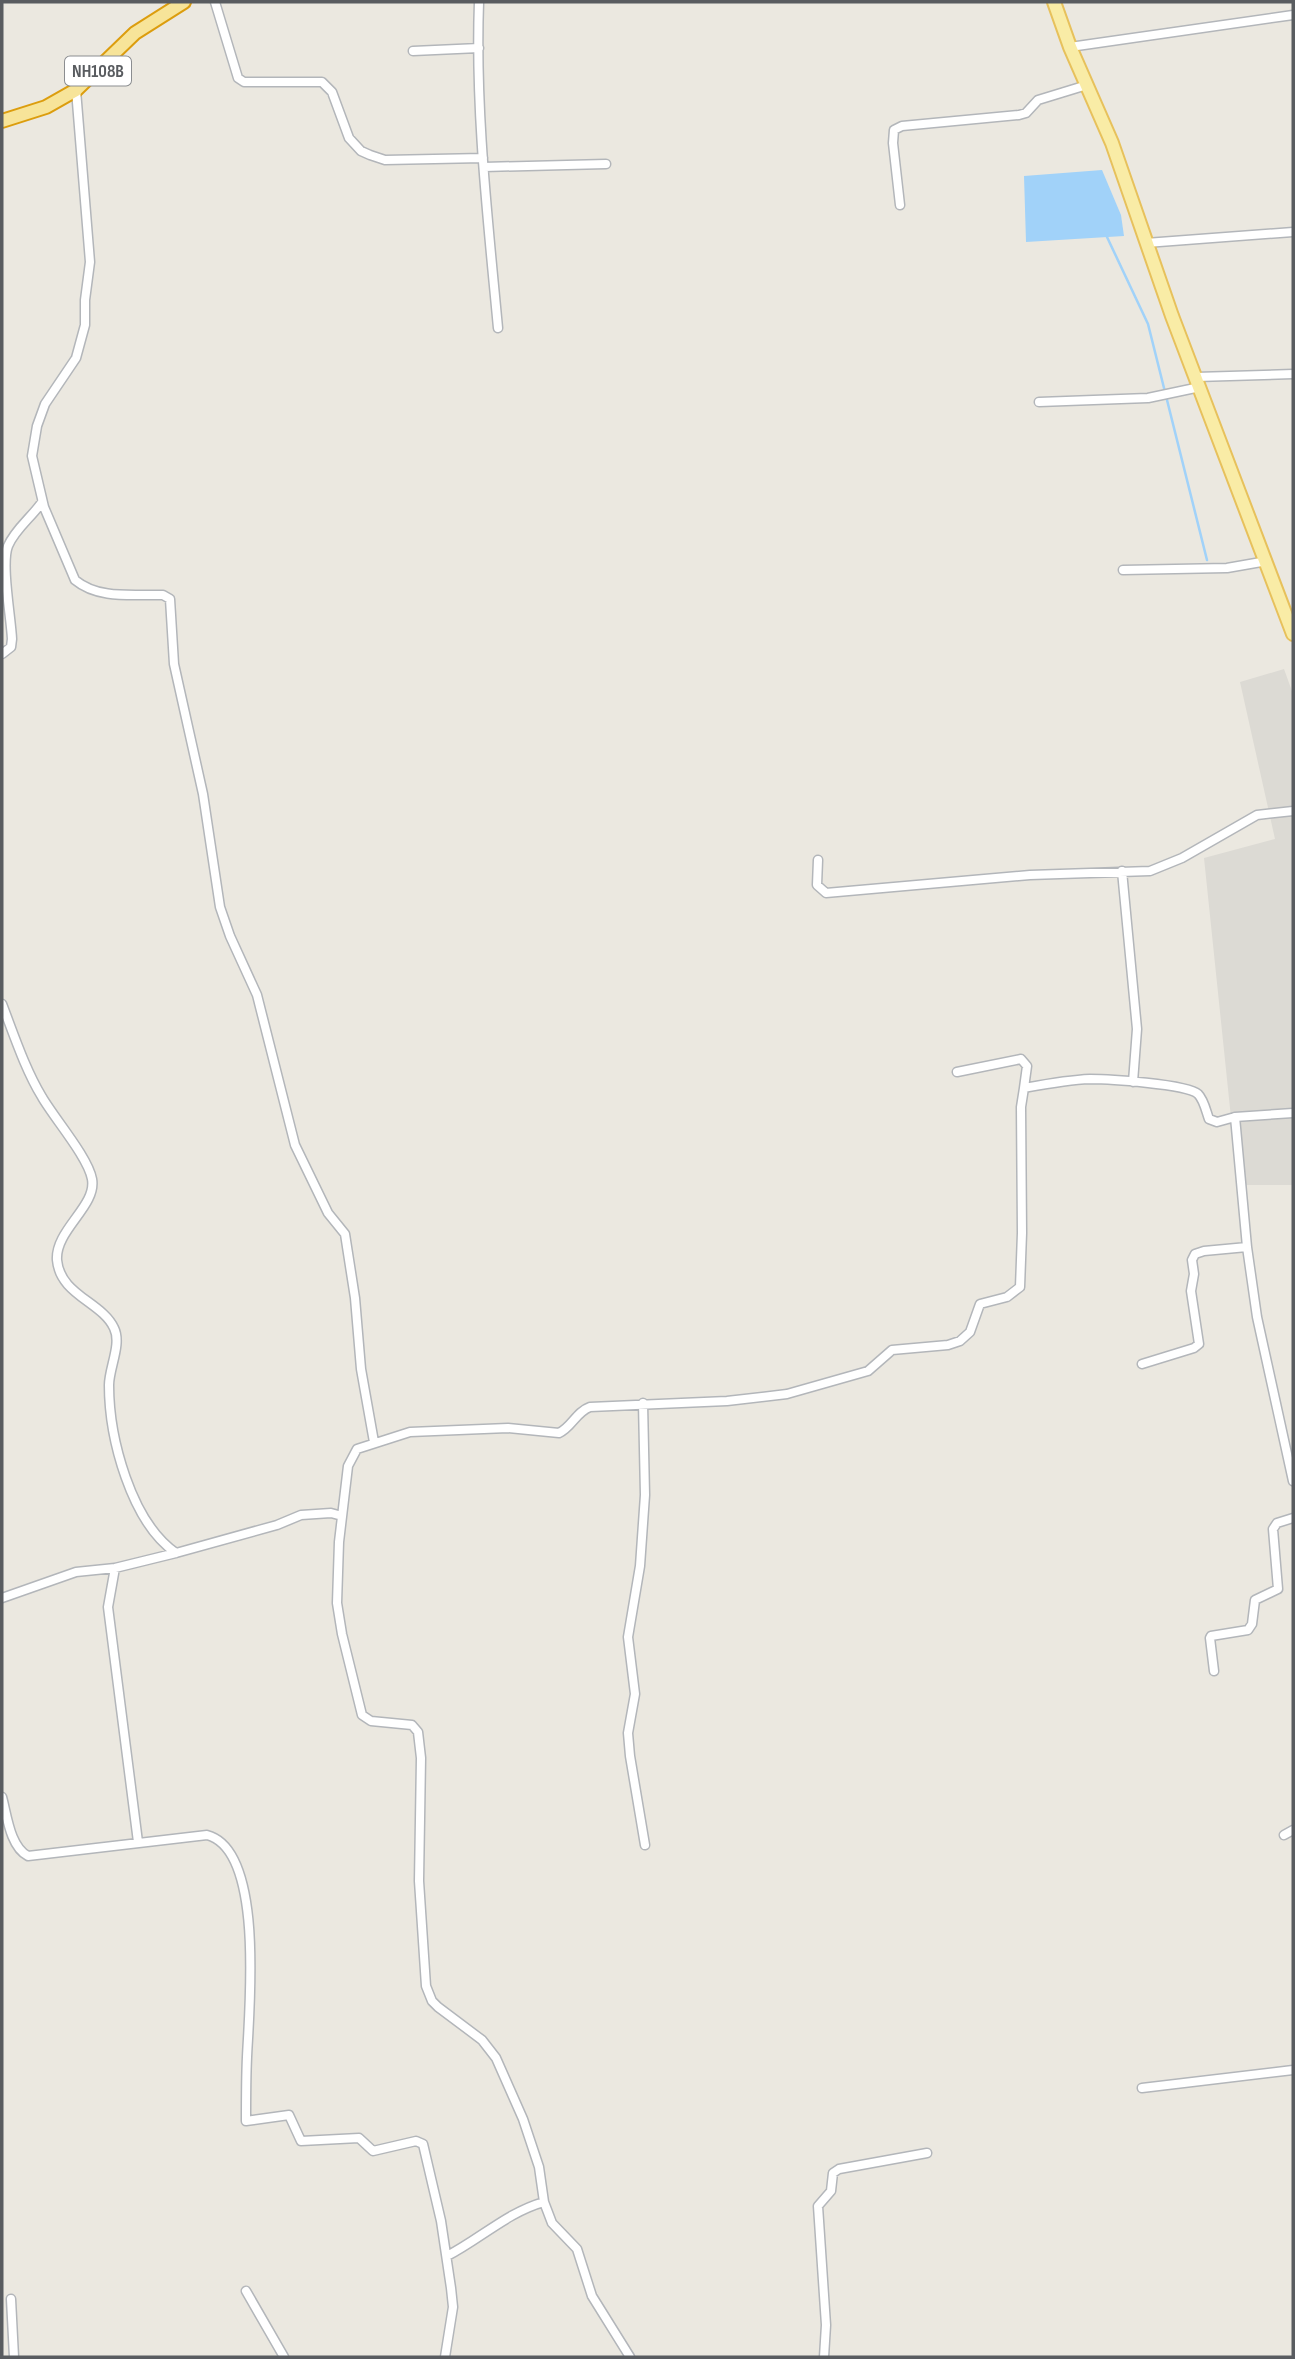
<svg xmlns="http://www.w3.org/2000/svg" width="1295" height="2359" viewBox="0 0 1295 2359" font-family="'Sofia Sans Condensed',sans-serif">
  <rect width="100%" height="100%" fill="#ebe8e0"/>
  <!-- industrial -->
  <path fill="#dcdad4" d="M1284,669L1293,694V1185H1238L1204,858L1275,839L1240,682Z"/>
  <!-- water -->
  <path fill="#a1d2f9" d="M1102,170L1121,215L1124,236L1026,242L1024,176Z"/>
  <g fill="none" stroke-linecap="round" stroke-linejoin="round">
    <!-- stream -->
    <path stroke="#a1d2f9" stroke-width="2.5" d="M1107,237L1148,324L1207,560"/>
    <!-- minor casing -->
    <g stroke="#b3b6ba" stroke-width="11">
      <path id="minor" d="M215,2L238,78L244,82H322L332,92L349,138L361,151L370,155L385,160L483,158
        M479,2C475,110 488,220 498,328
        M1070,47L1293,15
        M413,51L479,48
        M76,90L90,262L85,300V325L76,358L45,404L37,426L32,456L44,507L75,580C99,600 134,594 163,595L170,599L174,664L203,794L220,907L230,936L257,995L295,1145L328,1213L345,1234L355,1298L361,1369L374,1442
        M484,167L606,164
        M900,205L893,143L894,130L902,126L1019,115L1026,113L1038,100L1087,85
        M1146,243L1293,232
        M1196,377L1293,374
        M1039,402L1148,398L1200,387
        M1123,570L1227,568L1267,561
        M2,654L11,647L12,639C11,617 1,564 8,546C15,529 32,517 42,502
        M818,860L817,885L826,893L1030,875L1150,871L1182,858L1257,815L1293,811
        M1122,871L1137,1029L1133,1082
        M2,1004C14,1035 25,1069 42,1097C54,1118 88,1157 92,1179C97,1206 55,1230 57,1260C60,1295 102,1302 114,1328C122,1344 109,1368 109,1385C109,1438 131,1522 176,1553
        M957,1072L1021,1059L1027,1066L1024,1088
        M1235,1117L1247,1247L1257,1317L1293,1481
        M1142,1364L1194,1348L1199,1344L1191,1291L1194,1274L1192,1260L1195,1254L1204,1251L1247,1247
        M643,1403L645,1495L640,1566L628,1637L635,1694L628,1733L630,1756L645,1845
        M115,1568L108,1607L138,1842
        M2,1598L76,1572L115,1568L176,1553L277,1525L301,1515L331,1513L342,1516
        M1214,1671L1210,1638L1211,1636L1248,1630L1252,1624L1255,1600L1278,1589L1273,1529L1277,1523L1293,1518
        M2,1797C7,1815 10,1847 28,1856L207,1835C265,1850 249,2010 247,2057C246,2078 246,2100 246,2121L289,2115L301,2141L359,2138L373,2151L416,2141L423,2144L441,2221L451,2288L453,2307L445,2357
        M1284,1835L1293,1830
        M1142,2088L1293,2070
        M447,2256C480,2239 508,2212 544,2202
        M246,2291L284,2357
        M11,2299L14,2357
        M630,2357L592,2296L577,2249L552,2223L544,2202L539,2167L523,2119L496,2058L482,2040L438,2007L432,2001L426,1986L419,1881L421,1758L418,1732L412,1725L371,1721L362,1715L342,1634L337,1603L339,1542L348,1466L357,1449L410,1432L508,1428L559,1433C572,1427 576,1412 590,1407L727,1401L787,1394L868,1371L892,1350L948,1345L960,1341L970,1332L980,1304L1007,1297L1020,1287L1022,1233L1021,1107L1024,1088C1046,1084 1067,1080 1090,1079C1107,1079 1187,1084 1198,1094C1204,1100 1206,1111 1209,1119L1217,1122L1235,1117L1293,1113
        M824,2357L826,2325L818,2206L831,2191L833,2173L839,2169L927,2153"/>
    </g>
    <!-- primary casing -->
    <g stroke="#e7c15c" stroke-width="16">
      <path id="primary" d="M1054,2L1070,47L1112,143L1172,316L1293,634"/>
    </g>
    <!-- trunk casing -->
    <g stroke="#dc9d0e" stroke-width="16">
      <path id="trunk" d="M2,121L46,107L76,90L135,33L184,2"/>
    </g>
    <!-- minor -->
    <use href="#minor" stroke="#fff" stroke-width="8"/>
    <!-- primary -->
    <use href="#primary" stroke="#f9eca6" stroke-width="12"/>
    <!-- trunk -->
    <use href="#trunk" stroke="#f7e499" stroke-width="12"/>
  </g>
  <g text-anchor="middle" stroke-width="7" stroke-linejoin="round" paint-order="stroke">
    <!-- shield labels -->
    <rect fill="#fff" stroke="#8b8d90" stroke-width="2" x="65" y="56.5" width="66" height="29" rx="5"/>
    <g font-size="18" font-weight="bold" fill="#595c60">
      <text x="98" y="77">NH108B</text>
    </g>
  </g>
  <!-- border -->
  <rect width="1295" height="2359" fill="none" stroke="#595c60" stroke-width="7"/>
</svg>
